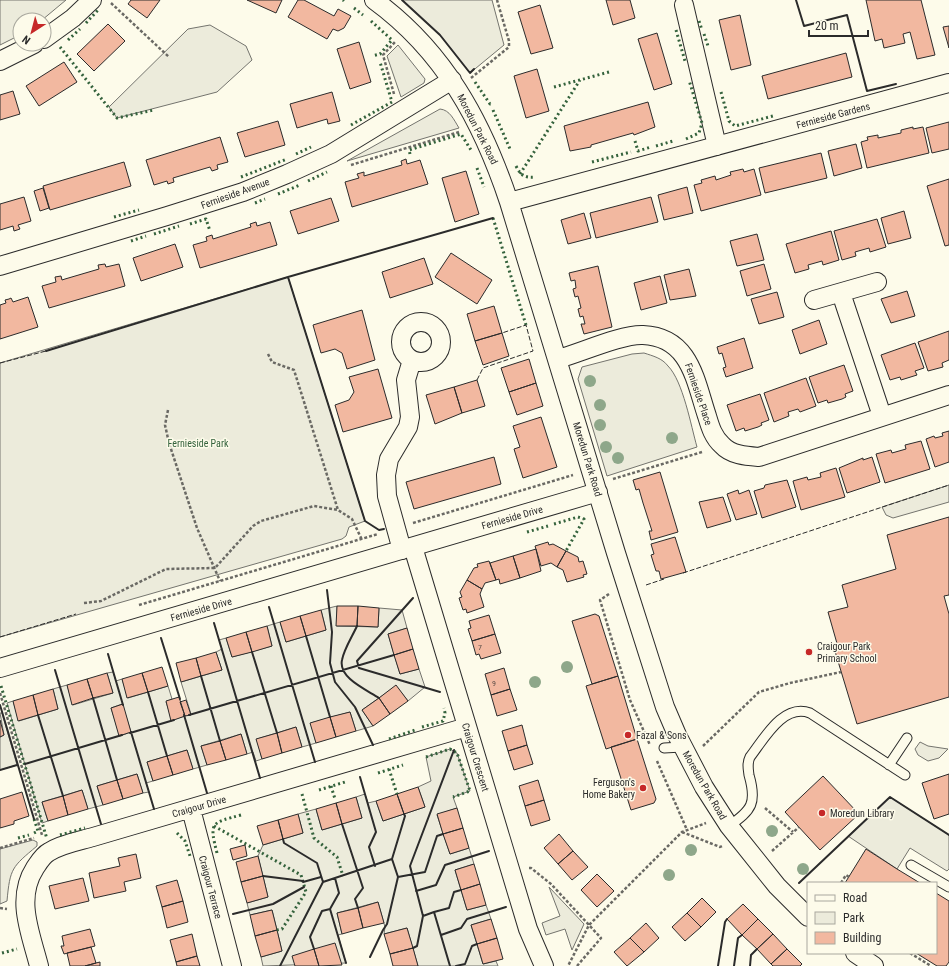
<svg xmlns="http://www.w3.org/2000/svg" width="949" height="966" viewBox="0 0 949 966" font-family="'Roboto Condensed',sans-serif">
  <rect width="100%" height="100%" fill="#fdfbea"/>
  <!-- green -->
  <path fill="#ecebdb" stroke="#74746e" fill-rule="evenodd" d="M0,0H66L42,20H20V35L0,45Z
    M402,0H492L504,45L470,73L440,35Z
    M210,25L246,46L252,60L217,92L117,118L109,107L188,29Z
    M398,45L425,79L424,83L401,97L387,56Z
    M440,109C450,110 454,120 459,128L347,161Z
    M288,277L365,521L349,527L346,536L342,539L0,637V363Z
    M644,353C653,356 662,358 668,366C683,381 691,426 697,447L607,476L578,379L582,367L632,354Z
    M949,485V502L893,518L886,515L882,507Z
    M337,606V626L378,627L379,608L402,610L407,628L388,634L400,674L419,669L425,687L408,701L396,686L362,710L373,726L356,731L350,712L311,723L316,743L302,747L296,727L257,739L262,759L256,761L253,752L247,754L241,734L201,746L207,765L193,769L187,750L147,762L153,781L146,783L149,792L143,793L137,774L97,786L103,805L88,809L82,790L42,802L48,821L42,823L7,703L13,701L19,721L58,709L53,689L67,685L73,705L113,693L107,673L113,672L116,681L122,679L128,698L168,686L172,699L166,702L172,720L191,714L181,682L222,670L216,652L222,649L219,640L226,638L232,657L272,646L267,626L280,622L286,642L326,630L321,610ZM122,704L131,732L120,736L111,708Z
    M0,713H2L17,765L0,770V737L4,735Z
    M920,742L928,746L948,749L939,758L928,761L918,755L915,749Z
    M450,749L457,753L470,791L453,797L457,808L437,815L450,854L469,848L474,864L455,870L467,910L486,905L491,919L471,925L483,964L496,961L498,966H418L407,928L384,934L385,927L378,902L337,913L342,934L338,935L346,963L263,966L261,957L282,951L272,910L250,915L247,903L268,897L258,856L263,845L303,833L298,814L316,809L322,830L362,818L356,797L365,794L368,803L376,801L383,821L425,807L418,787L431,781L426,757Z
    M890,797L949,835V869L947,871L910,848L897,869L848,836Z
    M33,840L37,842V846C12,867 10,868 7,901L0,904V849Z
    M549,887L584,924L572,950L565,929L546,935L542,923L560,916Z"/>
  <!-- building -->
  <path fill="#f2b8a0" stroke="#2b2b2b" d="M131,0H160L147,18L128,4Z
    M247,0H282L276,13Z
    M298,0H304L334,16L338,9L351,16L344,28L338,31L333,29L327,39L288,17Z
    M606,0H630L635,18L613,25Z
    M866,0H921L935,55L917,59L910,32L903,34L905,43L884,48L882,39L875,41Z
    M540,5L553,48L531,54L518,12Z
    M740,15L751,65L731,70L719,20Z
    M108,24L125,41L94,71L77,54Z
    M949,26V48L943,27Z
    M657,33L672,84L654,90L638,39Z
    M359,42L371,82L350,89L337,49Z
    M846,53L852,77L768,99L762,76Z
    M64,62L77,82L39,106L26,86Z
    M537,69L549,111L526,118L514,76Z
    M13,91L20,114L0,120V95Z
    M332,92L340,121L328,124L327,119L297,128L290,104Z
    M648,102L655,127L634,135L633,133L591,145V147L570,151L564,126Z
    M278,121L285,145L245,157L237,133Z
    M949,122V149L932,153L926,128Z
    M913,127V129L923,127L929,153L867,168L861,142L868,140L867,137L878,135V138L901,133V130Z
    M220,137L228,162L217,165L218,169L212,171L210,167L173,178L174,182L168,184L167,181L154,185L146,160Z
    M856,144L862,168L834,176L828,151Z
    M821,153L827,178L765,193L759,168Z
    M406,159L407,164L420,160L428,184L352,207L345,182L359,178L357,174L364,172V176L402,165L401,161Z
    M124,162L131,186L50,210L43,186Z
    M743,169L744,172L754,169L761,195L701,211L694,185L702,183L701,180L715,176L716,180L731,175L730,172Z
    M466,171L479,214L455,222L442,178Z
    M949,179V245L945,246L927,186Z
    M687,187L693,213L664,220L658,195Z
    M43,188L49,208L40,211L34,191Z
    M24,197L31,221L18,225L20,229L14,231L13,226L0,230V204Z
    M651,197L658,222L596,238L590,213Z
    M331,198L339,221L298,234L290,211Z
    M904,211L911,238L888,244L881,218Z
    M584,213L591,238L568,244L561,220Z
    M877,219L886,247L870,252L869,248L855,252L856,256L842,260L834,231Z
    M256,222L257,226L270,222L277,245L200,268L193,245L207,241L206,237L212,235L213,239L251,227L250,224Z
    M831,231L839,260L823,265L822,261L808,265L809,269L795,273L786,244Z
    M757,234L764,260L737,266L730,241Z
    M175,244L183,267L141,281L133,258Z
    M451,253L492,280L477,304L435,277Z
    M424,258L433,284L390,298L382,272Z
    M105,264L106,267L119,264L125,286L49,308L42,286L56,282L55,277L61,276L62,280L65,279L99,269L98,265Z
    M764,264L771,289L747,296L740,271Z
    M598,266L612,327L584,334L581,324H585L583,316L580,317L578,309L581,308L578,296L575,297L573,289L576,288L575,280L571,281L569,273Z
    M689,269L696,296L670,300L664,275Z
    M660,276L667,303L641,310L634,283Z
    M907,291L915,316L891,323L881,299Z
    M777,292L784,317L759,324L751,299Z
    M28,297L38,327L0,339V305L6,303L5,300L9,299L11,298L13,302Z
    M494,306L502,333L475,341L467,314Z
    M362,310L375,360L347,369L342,353L335,349L321,353L313,325Z
    M819,320L827,344L800,354L792,330Z
    M949,331V360L942,363L943,367L928,371L918,342Z
    M502,333L509,356L483,365L475,341Z
    M744,338L753,368L726,377L723,368L726,367L722,353L719,354L717,347Z
    M915,343L924,368L915,371L917,375L901,380L900,377L890,380L881,355Z
    M529,359L536,383L509,392L501,368Z
    M844,365L853,391L845,394L846,397L842,399L828,403L827,400L818,403L809,377Z
    M378,369L392,418L343,432L335,405L349,400L354,392L349,377Z
    M806,378L816,406L800,412L798,409L788,412L789,416L774,422L764,393Z
    M477,380L485,406L462,413L454,387Z
    M536,383L543,406L517,415L509,392Z
    M454,387L462,413L435,424L426,395Z
    M760,394L769,420L761,423L762,425L758,427L745,431L744,428L736,431L727,405Z
    M541,417L557,467L523,478L514,449L520,447L513,426Z
    M949,431V462L935,467L926,439L934,436L935,438L943,436L942,433Z
    M921,441L930,469L885,483L876,454L891,450L892,453L906,449L905,445Z
    M494,457L501,484L414,509L406,482Z
    M872,457L880,482L847,493L839,468L863,458V460Z
    M836,468L845,497L801,510L793,481L807,477L808,480L821,477L820,473Z
    M660,472L678,532L651,540L649,531H652L643,503L639,489L636,490L633,480Z
    M787,480L796,507L762,518L754,491L764,488L765,485Z
    M738,490L739,494L749,490L757,514L736,520L727,494Z
    M723,497L731,521L707,528L699,502Z
    M949,517V595L944,596L949,614V697L857,724L834,648L838,647L828,612L848,607L842,585L896,569L887,535Z
    M675,537L686,572L661,579L659,571H656L651,555L654,554L651,544Z
    M548,542L549,545L553,544L566,551L557,567L551,563L541,566L535,546Z
    M536,549L541,571L520,578L513,556Z
    M566,551L578,557L579,562L583,561L587,574L583,575L584,577L567,582L563,570L557,567Z
    M513,556L520,578L500,584L499,579L496,580L490,563Z
    M489,561L496,580L485,583L482,589L467,580L474,568L478,567L477,564Z
    M467,580L482,589L480,594L484,607L467,613L466,609L463,610L459,598L462,597L460,592Z
    M337,606H358L357,626H336Z
    M358,606L379,608L378,627L357,626Z
    M321,610L326,630L306,636L300,616Z
    M595,614L599,616L618,676L592,684L572,621Z
    M489,615L495,634L472,641L468,629L471,628L469,621Z
    M300,616L306,636L286,642L280,622Z
    M267,626L272,646L252,652L246,632Z
    M407,628L413,649L394,655L388,634Z
    M246,632L252,652L232,657L226,638Z
    M495,634L501,653L481,659L479,654L476,655L472,641Z
    M413,649L419,669L400,674L394,655Z
    M216,652L222,670L201,676L196,658Z
    M196,658L201,676L181,682L176,663Z
    M162,667L168,686L148,692L142,673Z
    M504,668L510,689L491,695L485,674Z
    M107,673L113,693L93,698L87,679Z
    M142,673L148,692L127,698L122,679Z
    M618,676L637,739L606,749L586,686Z
    M87,679L93,698L72,705L67,685Z
    M396,685L408,701L390,714L379,698Z
    M53,689L58,709L38,715L33,695Z
    M510,689L517,710L497,716L491,695Z
    M33,695L38,715L18,721L13,701Z
    M179,697L185,716L171,721L166,701Z
    M379,698L390,714L373,726L362,710Z
    M186,700L191,715L185,716L180,702Z
    M123,704L131,732L119,736L111,708Z
    M350,712L356,731L336,737L330,717Z
    M330,717L336,737L316,743L310,723Z
    M0,720L4,735L0,737Z
    M522,725L527,745L508,751L502,731Z
    M296,727L302,747L282,753L277,733Z
    M277,733L282,753L262,759L256,739Z
    M241,734L247,754L226,760L220,741Z
    M637,739L656,799L654,803L631,810L611,747Z
    M220,741L226,760L207,765L201,746Z
    M527,745L533,764L514,770L508,751Z
    M187,750L193,769L173,775L167,756Z
    M167,756L173,775L153,781L147,762Z
    M137,774L143,793L123,799L117,780Z
    M949,774V814L934,819L922,783Z
    M823,776L859,814L820,850L785,812Z
    M117,780L123,799L103,805L97,786Z
    M538,780L544,800L525,806L519,786Z
    M418,787L425,807L404,814L397,794Z
    M82,790L88,809L68,815L63,796Z
    M22,792L29,816L14,821V824L0,828V799Z
    M397,794L404,814L383,821L376,801Z
    M63,796L68,815L48,821L42,802Z
    M356,797L362,818L342,824L336,803Z
    M544,800L550,820L531,826L525,806Z
    M336,803L342,824L322,830L316,809Z
    M457,808L463,828L443,834L437,814Z
    M298,814L303,833L283,839L278,820Z
    M278,820L283,839L263,845L257,826Z
    M463,828L469,848L450,854L443,834Z
    M559,834L573,851L558,864L544,848Z
    M245,845L247,856L233,860L230,849Z
    M866,849L897,869L920,883H845Z
    M573,851L588,867L572,880L558,864Z
    M136,854L141,878L124,882L126,891L94,898L89,873L120,866L118,858Z
    M258,856L263,876L241,882L236,862Z
    M474,864L480,884L461,890L455,870Z
    M597,874L614,891L597,907L581,890Z
    M263,876L268,897L247,903L241,882Z
    M83,878L89,901L55,909L49,886Z
    M177,880L183,901L162,907L156,886Z
    M480,884L486,905L467,910L461,890Z
    M936,893L949,901V962L946,966H937L916,953H936Z
    M702,898L716,912L701,927L687,913Z
    M183,901L188,922L167,928L162,907Z
    M378,902L384,923L363,928L358,908Z
    M743,904L758,919L742,935L727,919Z
    M358,908L363,928L342,934L337,913Z
    M272,910L277,930L255,936L250,915Z
    M687,913L701,927L685,941L672,927Z
    M491,919L497,938L477,944L471,925Z
    M758,919L773,934L757,949L742,935Z
    M646,923L659,938L644,952L630,938Z
    M407,928L413,948L390,954L384,934Z
    M90,929L95,946L64,954L61,946H64L62,936Z
    M277,930L282,951L261,957L255,936Z
    M192,934L197,956L176,962L170,940Z
    M773,934L787,949L771,964L757,949Z
    M497,938L503,959L483,964L477,944Z
    M630,938L644,952L627,966L614,952Z
    M335,943L342,965L319,966L314,949Z
    M91,947L96,963L85,966H70L67,953Z
    M413,948L418,966H393L390,954Z
    M314,949L319,966H295L292,956Z
    M787,949L802,964L800,966H773L771,964Z
    M197,956L200,966H177L176,962Z
    M100,962V966H85L96,963Z"/>
  <g fill="none" stroke-linecap="round" stroke-linejoin="round">
    <!-- service casing -->
    <g stroke="#2b2b2b" stroke-width="11">
      <path id="service" d="M664,748L682,747
        M889,765L907,738
        M729,826C752,810 757,803 749,775C748,768 747,763 750,757C764,739 783,703 810,713L905,775
        M911,865L949,887"/>
    </g>
    <!-- minor casing -->
    <g stroke="#2b2b2b" stroke-width="20">
      <path id="minor" d="M374,0C444,51 482,121 509,202L616,553L665,707L677,735L704,787L729,826L777,886L808,917
        M684,5L717,146
        M44,39L73,18L92,0
        M0,61L34,44
        M509,202L949,83
        M0,266L167,216L243,192L287,174L331,154L452,80
        M841,293L882,416
        M814,300L877,282
        M401 342a20 20 0 1 1 40 0a20 20 0 1 1-40 0Z
        M558,359C580,353 622,334 643,335C690,337 695,380 707,416C710,426 713,437 722,445C731,455 746,456 759,457L949,395
        M413,547L528,929L544,966
        M402,550L387,496L386,475L389,459L408,427L410,417L406,380L412,360
        M0,668L598,492
        M191,809L232,966
        M855,953L874,966
        M39,966C31,934 15,899 35,868C39,862 43,855 49,852C61,844 79,841 93,837L467,727"/>
    </g>
    <!-- path -->
    <path stroke="#6a6964" stroke-width="2.5" stroke-dasharray="3 2" stroke-linecap="butt" d="M111,3L169,57
      M471,78L509,47V41L497,0
      M394,94L383,55L395,42
      M351,165L459,132
      M268,354L272,362L294,370L338,510L352,519L362,540
      M168,410L165,425L169,443L197,528L220,581
      M613,479L702,452
      M413,523L573,475
      M609,594L600,600L630,700L650,745
      M84,603L101,601L166,569L215,568L253,526L261,521L314,506L338,510
      M139,605L378,534
      M0,693L42,835
      M703,746L759,692L790,683L841,672
      M657,761L687,830
      M765,808L793,832
      M682,832L720,847L722,846
      M0,848L34,838
      M772,851L799,827
      M529,868H531L551,884L589,925L568,966
      M841,883L846,875L849,877
      M0,908L7,909
      M910,953L931,966
      M577,966L601,938L589,925L682,832L706,823"/>
    <!-- service -->
    <use href="#service" stroke="#fdfbea" stroke-width="9"/>
    <!-- minor -->
    <use href="#minor" stroke="#fdfbea" stroke-width="18"/>
    <!-- hedge -->
    <path stroke="#34623c" stroke-width="3" stroke-dasharray="2 3" stroke-linecap="butt" d="M343,0L344,1
      M354,8L363,15
      M371,21L392,40L380,54L372,56
      M699,21L702,30
      M86,23L98,10
      M676,30L685,61
      M704,34L708,46
      M68,40L80,29
      M60,47L117,118L154,110
      M475,82L490,104L492,103
      M554,87L609,72
      M721,92L729,121L735,126L773,116
      M493,110L510,149
      M351,125L392,102L380,62
      M686,139L699,133L702,123L689,80
      M635,141L638,151L651,147
      M656,146L673,141
      M296,154L311,147
      M410,154L409,150L461,134L471,150
      M592,162L631,152
      M516,166C521,176 525,178 536,177
      M477,168L484,187
      M520,174L580,80
      M241,177L287,159
      M308,181L327,172
      M278,194L300,185
      M255,203L265,199
      M114,217L139,210
      M493,218L526,325
      M190,224L206,219L210,231
      M154,234L179,226
      M131,241L146,236
      M554,524L578,517L584,519L566,551
      M527,532L548,526
      M1,686L47,839
      M422,727L443,721L445,713L444,708
      M389,739L415,730
      M426,757L450,749L457,753L470,791L453,797
      M389,769L397,794
      M378,773L403,765
      M331,786L335,799
      M319,790L345,782
      M302,794L314,838L337,857L343,876
      M214,826L301,875L306,892L282,929L277,930
      M34,833L38,831L34,819
      M177,833L185,841L190,856
      M60,835L85,828
      M18,838L29,835
      M217,853C209,822 211,823 241,815
      M2,953L17,949"/>
    <!-- fence -->
    <path stroke="#2b2b2b" stroke-width="1" stroke-dasharray="5 2" stroke-linecap="butt" d="M0,363L46,351
      M477,380L483,368L533,351L526,325L502,333
      M683,573L949,485
      M646,585L664,579
      M0,637L76,614"/>
    <!-- wall -->
    <path stroke="#2b2b2b" stroke-width="2" d="M402,0L440,35L470,73L474,69
      M796,0L804,26L847,15L867,91L896,84
      M46,351L288,277
      M384,529L379,530L365,521L288,277L493,218
      M327,590L332,632L330,663L335,682L355,707L373,745
      M413,598L357,661L359,668L440,692
      M269,607L315,762
      M214,623L260,778
      M357,626C352,637 344,649 342,660C338,678 367,690 379,698
      M306,636L330,717
      M161,638L180,699
      M252,652L277,733
      M108,654L123,705
      M55,670L101,824
      M201,676L220,741
      M148,692L167,756
      M93,698L117,780
      M0,705L34,819
      M38,715L63,796
      M184,715L207,793
      M189,715L394,655
      M131,732L154,809
      M130,733L174,720
      M25,764L122,735
      M0,770L17,765
      M360,777L376,832L369,847L375,866
      M342,824L363,888L355,899L358,908
      M283,839L284,843L317,863L323,882
      M392,859L405,816L404,814
      M263,876L303,881
      M398,877L425,872L437,836L443,834
      M335,878L339,893L330,909L346,963
      M303,882L321,877
      M799,883L890,797L949,835
      M416,891L436,885L445,865L489,851
      M434,912L449,908L454,892L461,890
      M233,914L273,904L304,887
      M441,935L461,928L467,919L506,907
      M413,948L417,946L423,916
      M314,949L310,937L322,911L330,909
      M280,966L323,882L392,859L398,877L387,924L383,930L370,957
      M450,966L434,912L423,916L410,866L454,750
      M456,966L465,964L472,946L477,944
      M718,966L725,922L727,919
      M734,966L738,938L742,935
      M750,966L751,955L757,949"/>
  </g>
  <!-- trees -->
  <g fill="#8ea78a">
    <circle cx="590" cy="381" r="6"/>
    <circle cx="600" cy="405" r="6"/>
    <circle cx="600" cy="425" r="6"/>
    <circle cx="672" cy="438" r="6"/>
    <circle cx="606" cy="447" r="6"/>
    <circle cx="618" cy="458" r="6"/>
    <circle cx="567" cy="667" r="6"/>
    <circle cx="535" cy="682" r="6"/>
    <circle cx="772" cy="831" r="6"/>
    <circle cx="691" cy="850" r="6"/>
    <circle cx="803" cy="869" r="6"/>
    <circle cx="669" cy="875" r="6"/>
  </g>
  <!-- markers -->
  <g fill="#c62828" stroke="#fdfbea" stroke-width="1.5">
    <circle cx="809" cy="652" r="4"/>
    <circle cx="628" cy="735" r="4"/>
    <circle cx="643" cy="788" r="4"/>
    <circle cx="822" cy="813" r="4"/>
  </g>
  <g text-anchor="middle" stroke-width="3" stroke-linejoin="round" paint-order="stroke">
    <!-- number labels -->
    <g font-size="8" fill="#5d4e48">
      <text x="480" y="650">7</text>
      <text x="494" y="686">9</text>
    </g>
    <!-- street labels -->
    <g font-size="10" fill="#2b2b2b" stroke="#fdfbea">
      <text transform="translate(833 115) rotate(-15)" y="4">Fernieside Gardens</text>
      <text transform="translate(478 129) rotate(63)" y="4">Moredun Park Road</text>
      <text transform="translate(235 193) rotate(-20)" y="4">Fernieside Avenue</text>
      <text transform="translate(699 394) rotate(71)" y="4">Fernieside Place</text>
      <text transform="translate(588 459) rotate(73)" y="4">Moredun Park Road</text>
      <text transform="translate(512 517) rotate(-16)" y="4">Fernieside Drive</text>
      <text transform="translate(201 609) rotate(-16)" y="4">Fernieside Drive</text>
      <text transform="translate(476 757) rotate(73)" y="4">Craigour Crescent</text>
      <text transform="translate(705 785) rotate(60)" y="4">Moredun Park Road</text>
      <text transform="translate(199 806) rotate(-16)" y="4">Craigour Drive</text>
      <text transform="translate(211 887) rotate(75)" y="4">Craigour Terrace</text>
    </g>
    <!-- park labels -->
    <g font-size="10" fill="#34623c" stroke="#fdfbea">
      <text x="198" y="447">Fernieside Park</text>
    </g>
    <!-- poi labels -->
    <g font-size="10" fill="#2b2b2b" stroke="#fdfbea" text-anchor="start">
      <text x="817" y="650">Craigour Park<tspan x="817" dy="12">Primary School</tspan></text>
      <text x="636" y="739">Fazal &amp; Sons</text>
      <text x="635" y="786" text-anchor="end">Ferguson's<tspan x="635" dy="12">Home Bakery</tspan></text>
      <text x="830" y="817">Moredun Library</text>
    </g>
  </g>
  <!-- legend -->
  <rect x="807" y="882" width="130" height="72" fill="#fdfbea" stroke="#a9a89e"/>
  <rect x="815" y="895" width="20" height="6" fill="#fdfbea" stroke="#a9a89e"/>
  <text x="843" y="902" font-size="12" fill="#2b2b2b">Road</text>
  <rect x="815" y="912" width="20" height="12" fill="#ecebdb" stroke="#a9a89e"/>
  <text x="843" y="922" font-size="12" fill="#2b2b2b">Park</text>
  <rect x="815" y="932" width="20" height="12" fill="#f2b8a0" stroke="#a9a89e"/>
  <text x="843" y="942" font-size="12" fill="#2b2b2b">Building</text>
  <!-- north arrow -->
  <g transform="translate(32 32) rotate(216)"><circle r="19" fill="#fdfbea" stroke="#a9a89e"/>
  <path d="M0-3L7 15L0 10L-7 15Z" fill="#c62828"/>
  <text y="-6" font-size="11" font-weight="bold" text-anchor="middle" fill="#2b2b2b">N</text>
  </g>
  <!-- scale -->
  <path d="M809 30v6h59v-6" fill="none" stroke="#2b2b2b" stroke-width="2"/>
  <text x="815" y="30" font-size="12" fill="#2b2b2b" stroke="#fdfbea" stroke-width="3" paint-order="stroke">20 m</text>
</svg>
